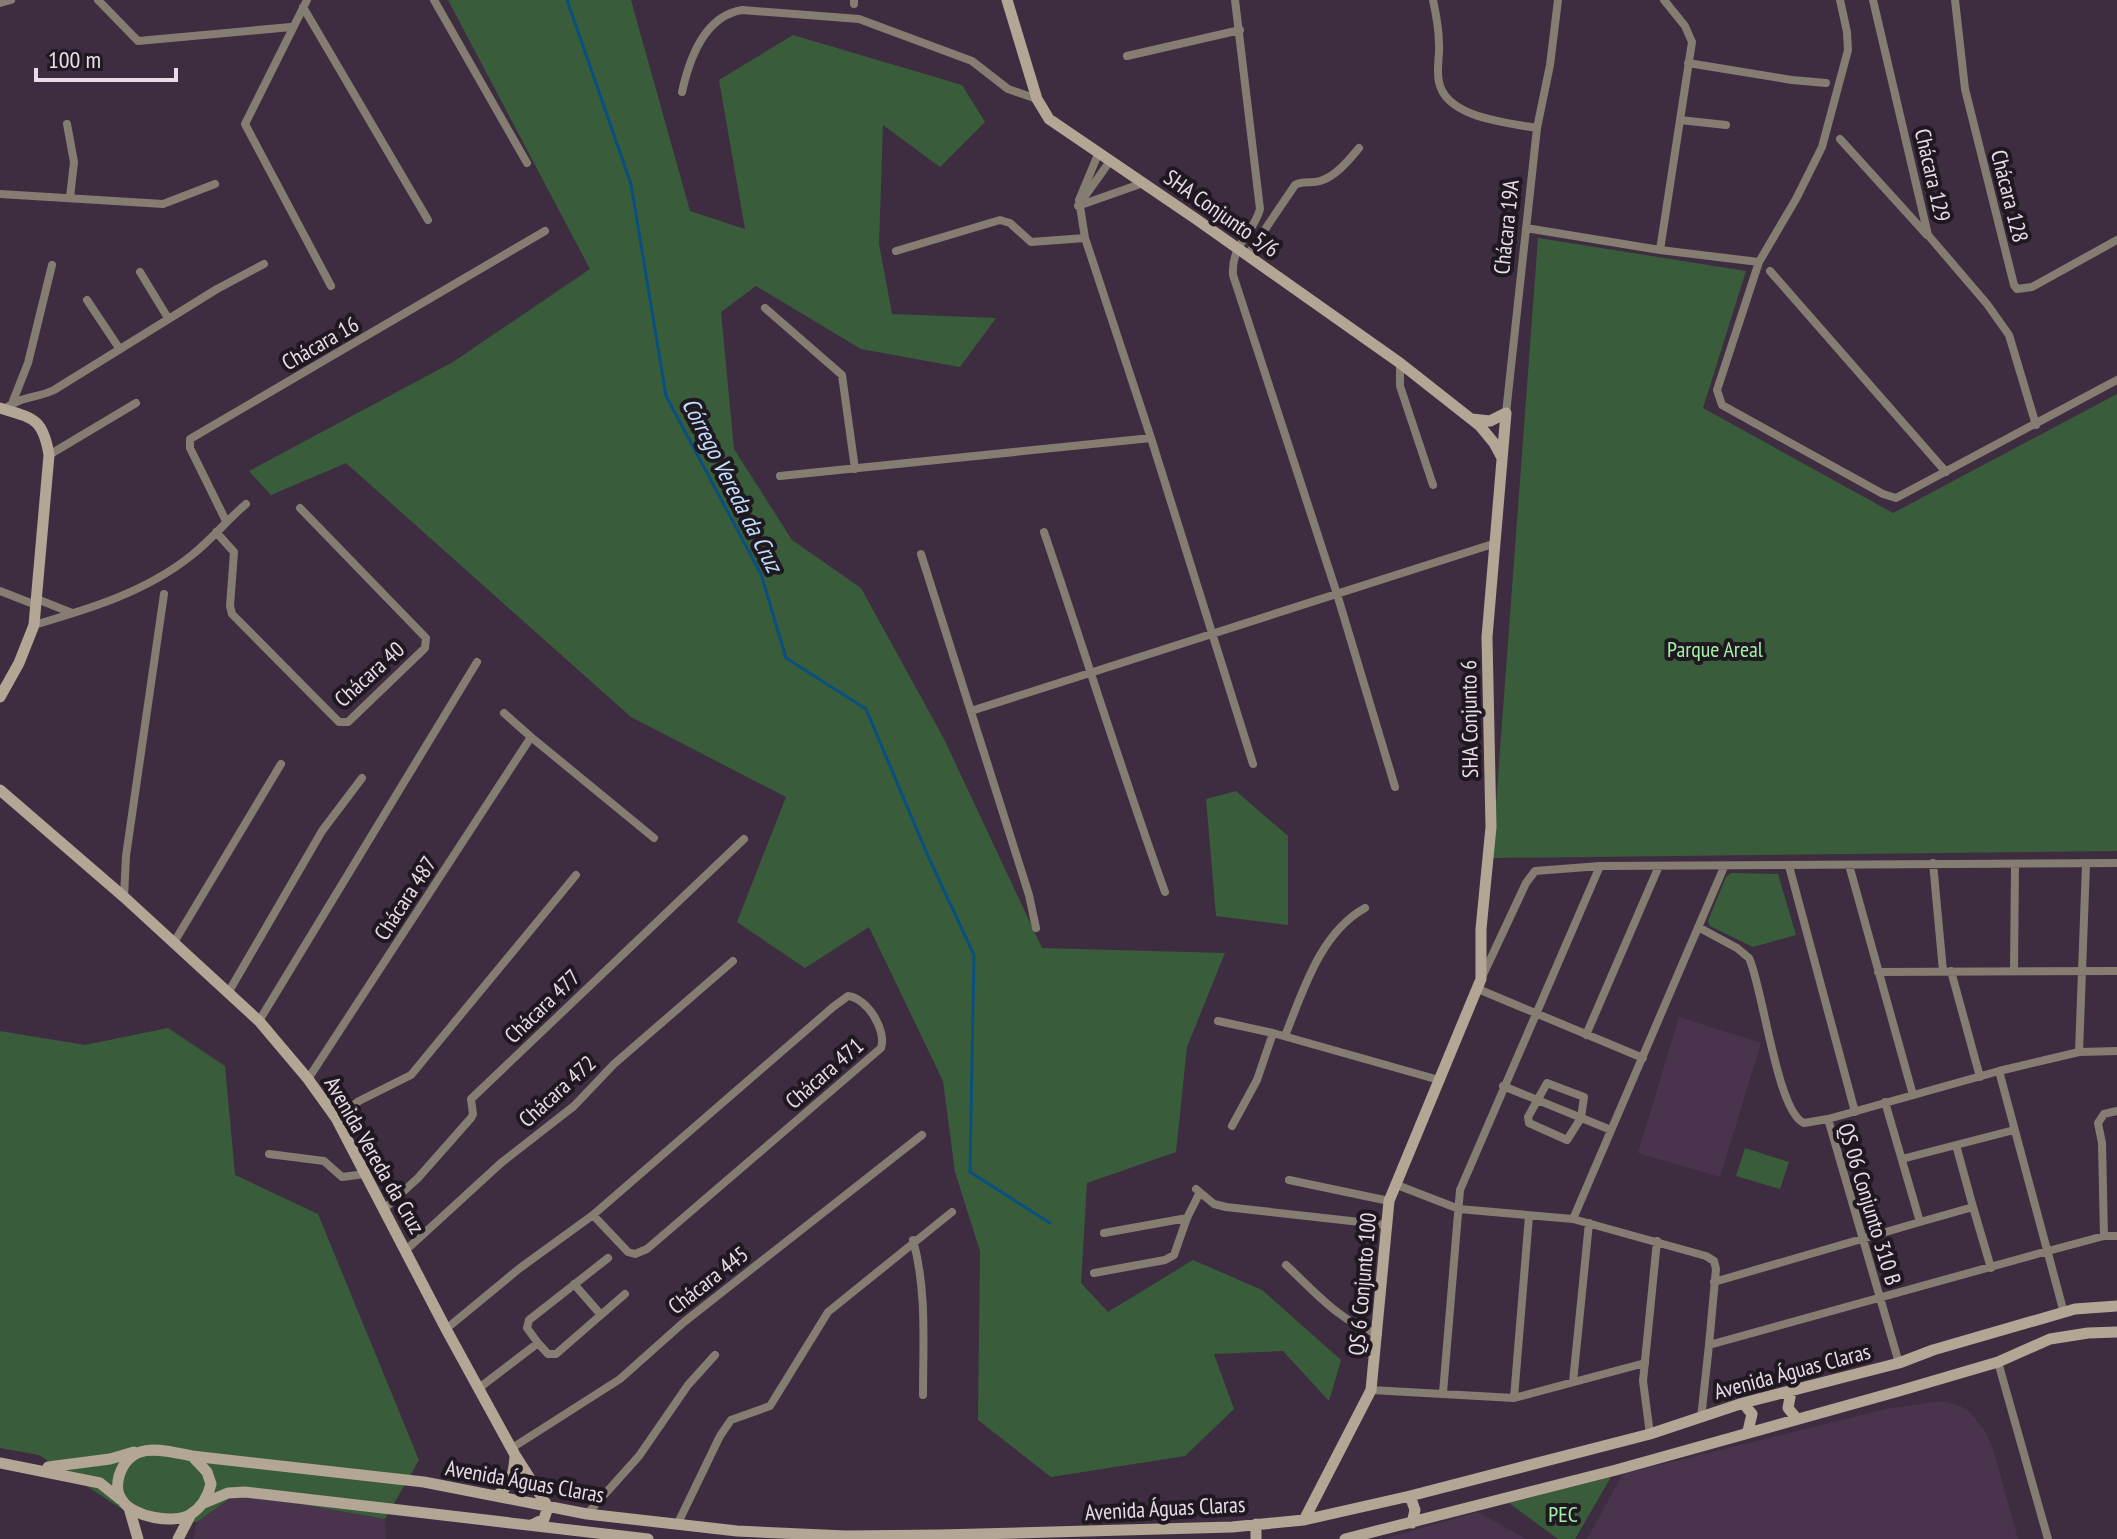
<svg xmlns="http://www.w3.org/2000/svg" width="2117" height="1539" viewBox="0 0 2117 1539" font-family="'PT Sans Narrow',sans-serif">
  <rect width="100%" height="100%" fill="#3e2d40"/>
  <!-- built -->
  <path fill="#4a344d" d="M1679,1017L1761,1043L1720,1177L1638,1153Z
    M1942,1401L1960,1406L1968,1411L1984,1429L1993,1449L2018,1539H1587L1623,1474L1886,1409Z
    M237,1493L385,1519L386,1539H193L197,1522Z
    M1478,1512L1526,1539H1384Z"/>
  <!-- green -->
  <path fill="#395d3b" d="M448,0H631L690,211L745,229L719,80L793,35L962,85L985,122L940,167L883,125L879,244L892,314L996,318L960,367L861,349L756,286L721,312L734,449L792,540L861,588L944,739L1042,948L1225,953L1187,1047L1176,1152L1087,1183L1081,1283L1108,1312L1193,1260L1262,1290L1341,1360L1329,1401L1283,1351L1214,1354L1234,1409L1185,1456L1051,1477L978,1420L980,1251L955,1172L943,1081L869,927L805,968L737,922L786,797L631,717L346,463L271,495L249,471L453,362L590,269Z
    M1538,238L1746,271L1703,408L1893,513L2117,394V851L1492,858Z
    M1236,791L1288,836V925L1216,916L1206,799Z
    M1731,873L1778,874L1796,935L1753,947L1710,926L1708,921L1726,877Z
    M168,1028L225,1066L235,1175L318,1214L419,1460L385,1519L237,1493L197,1522L134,1517L39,1455L0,1448V1031L85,1045Z
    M1745,1148L1789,1162L1780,1189L1736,1176Z
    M1611,1477L1575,1539H1558L1509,1503Z"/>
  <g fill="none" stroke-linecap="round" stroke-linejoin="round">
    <!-- stream -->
    <path stroke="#094f7f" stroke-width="3" d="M567,0L631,184L666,396L761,574L786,658L866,709L928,856L974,955L970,1172L1050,1223"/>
    <!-- street -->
    <path stroke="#857d72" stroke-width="8" d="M98,0L138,41L291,27
      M307,0L245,124L331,286
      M434,0L527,163
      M854,0V4
      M1235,0L1260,209C1253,235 1231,244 1233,275L1337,594L1395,787
      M1433,0C1436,14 1439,29 1439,44C1440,56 1436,70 1439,82C1446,118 1508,123 1537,128
      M1840,0L1847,32L1848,50L1822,147L1796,199L1759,262L1717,390L1722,405L1883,494L1896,498L2117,380
      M1873,0L1928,235L1987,304L2009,335L2036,425
      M1955,0L1965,89L2014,285L2017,289L2032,287L2117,240
      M0,3L11,0
      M303,7L428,220
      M1127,56L1240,30
      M1688,63L1792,80L1826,83
      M682,92C689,60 704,16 742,10L859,19L972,61L1008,89L1037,99
      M1680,120L1726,125
      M67,124L74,162L70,197
      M1840,139L1927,235
      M1099,152L1079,200L1085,238L1151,438L1253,764
      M0,194L163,204L215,184
      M1083,199L1110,161
      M1078,206L1143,183
      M1526,228L1660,250L1759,262
      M1660,250L1692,42L1685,26L1664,0
      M896,251L1000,220L1010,223L1031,242L1085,238
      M1247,256L1295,185C1304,180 1311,184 1320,181C1336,176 1348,161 1359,148
      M1770,271L1946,472
      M140,272L168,318
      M87,300L119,348
      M765,308L842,375L855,469
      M1400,363V386L1433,485
      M13,401L28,363L52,265
      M4,409C19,397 37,398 54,390L217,289L264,264
      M1506,413L1537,128L1550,65L1558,0
      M49,455L136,403
      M780,476L1151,438
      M226,521L190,448V439L545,231
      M216,532L234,552L230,606L232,614L339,722H348L425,648L426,638L300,508
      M1044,532C1085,652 1122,773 1165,892
      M921,554L1029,895L1036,928
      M0,591L36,605
      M37,599L72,613
      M34,625C89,609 146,592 192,555C211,540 227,520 246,504
      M971,711L1496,543
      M504,713L531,737
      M1933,863L1943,971
      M1849,865L1913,1095
      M1789,866L1855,1112
      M1724,867L1573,1219L1706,1256L1714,1261L1716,1269L1709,1345L2048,1251L2104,1236H2117
      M124,897L126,856L164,594
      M1698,927L1737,948L1749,958C1763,988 1777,1112 1804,1123L1828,1119L1899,1363
      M173,944L281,764
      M2014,970L2015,865
      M1951,971L1980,1077
      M1878,972L2117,971
      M1483,975L1526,883L1535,871L1600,866L2117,863
      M1478,989L1643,1058
      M228,993L322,831L362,778
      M259,1021L477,662
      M1218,1021L1273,1033L1439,1080
      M1586,1035L1659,866
      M1285,1036C1303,991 1320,933 1365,908
      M2079,1052L2086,865
      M1999,1071L2064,1313
      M308,1079L531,737L654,838
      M1547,1083L1584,1097L1581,1118L1567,1140L1529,1123L1528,1117Z
      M1503,1086L1611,1130
      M1885,1102L1920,1222L1973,1207L1956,1145L2014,1130
      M336,1118L359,1101L411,1075L576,875
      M1828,1119L1999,1071L2079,1052L2117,1051
      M1232,1126L1257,1080L1273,1033
      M269,1154L324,1161L342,1177L365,1174
      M1902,1159L1956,1145
      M1289,1180L1389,1201
      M1397,1185L1459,1209L1573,1219
      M1196,1189L1214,1204L1226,1207L1387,1225
      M1973,1207L1991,1268
      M384,1209L418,1178L471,1118L473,1114L471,1099L744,839
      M1104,1233L1187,1218
      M2104,1236L2102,1143L2098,1123L2104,1114L2117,1111
      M913,1240C927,1290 923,1344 923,1395
      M406,1250L501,1163L574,1106L614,1064L733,961
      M1286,1265C1314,1291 1341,1323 1378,1334
      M1094,1273L1165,1260L1174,1255L1187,1218L1199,1194
      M1714,1282L1920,1222
      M574,1284L601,1315
      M446,1329L520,1268L593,1215L833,1007L848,996C867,998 887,1030 881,1048L647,1249L635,1254L628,1252L593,1215
      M538,1343L548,1354H556L625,1294
      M1998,1362L2048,1539
      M1573,1382L1589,1223
      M479,1388L538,1343L527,1328L529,1320L608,1258
      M1371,1390L1514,1398L1645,1363
      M1443,1393L1460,1190L1600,866
      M1514,1398L1529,1216
      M1701,1418L1709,1345
      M1650,1434L1643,1381L1657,1241
      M512,1448L620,1379L684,1322L922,1135
      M587,1514L639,1456L688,1385L715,1355
      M677,1525L720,1436L731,1420L770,1406L828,1312L952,1212"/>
    <!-- secondary -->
    <path stroke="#b3a695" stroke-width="11" d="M1007,0L1037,99L1049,119L1196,219L1400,363L1480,426L1494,443L1502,458
      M0,408C33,418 43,418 49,455L34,625L19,663L0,697
      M1472,419L1490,421L1506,413
      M0,790L124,897L259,1021L308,1079L336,1118L446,1329L515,1455L548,1507L544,1519L532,1525
      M1791,1392L1788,1408L1797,1419
      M1743,1403L1752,1414L1748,1431
      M192,1456L207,1472L211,1484C208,1496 202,1507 191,1514C175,1525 132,1517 122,1500C117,1494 117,1484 119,1476C130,1440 163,1450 192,1456L424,1482L587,1514L737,1531L846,1536L941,1535L1232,1527L1304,1520L1410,1496L1650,1434L1743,1403L1899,1363L1933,1350L2075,1309L2117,1306
      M0,1463L100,1483L120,1499
      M48,1467L110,1459L134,1452
      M497,1496C511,1484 514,1474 515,1456
      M1410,1496L1415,1510L1412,1523
      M204,1503L228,1493L245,1492L648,1539
      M129,1508L138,1539
      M1304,1520L1371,1390L1389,1201L1481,979V929L1491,827L1487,637L1506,413
      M178,1539L190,1516
      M1256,1539V1524
      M1345,1539L1616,1470L1899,1391L1998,1362L2050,1339L2088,1333L2117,1332"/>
  </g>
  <g text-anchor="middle" stroke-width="8" stroke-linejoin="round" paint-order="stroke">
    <!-- street labels -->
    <g font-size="22" fill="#e8dce9" stroke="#201821">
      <text transform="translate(1933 175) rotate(77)" y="8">Chácara 129</text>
      <text transform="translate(2010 196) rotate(76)" y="8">Chácara 128</text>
      <text transform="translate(1222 213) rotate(35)" y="8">SHA Conjunto 5/6</text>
      <text transform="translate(1506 227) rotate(-84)" y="8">Chácara 19A</text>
      <text transform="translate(320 343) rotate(-30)" y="8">Chácara 16</text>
      <text transform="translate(369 674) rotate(-42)" y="8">Chácara 40</text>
      <text transform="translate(1469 719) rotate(-91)" y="8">SHA Conjunto 6</text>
      <text transform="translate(405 898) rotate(-57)" y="8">Chácara 487</text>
      <text transform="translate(542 1006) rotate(-44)" y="8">Chácara 477</text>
      <text transform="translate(824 1073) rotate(-41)" y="8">Chácara 471</text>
      <text transform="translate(557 1091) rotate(-42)" y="8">Chácara 472</text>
      <text transform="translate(375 1155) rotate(60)" y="8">Avenida Vereda da Cruz</text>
      <text transform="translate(1870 1204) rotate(73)" y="8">QS 06 Conjunto 310 B</text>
      <text transform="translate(708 1280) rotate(-38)" y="8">Chácara 445</text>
      <text transform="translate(1362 1284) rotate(-85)" y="8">QS 6 Conjunto 100</text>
      <text transform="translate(1792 1371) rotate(-15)" y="8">Avenida Águas Claras</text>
      <text transform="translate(525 1481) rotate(10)" y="8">Avenida Águas Claras</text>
      <text transform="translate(1165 1508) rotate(-3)" y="8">Avenida Águas Claras</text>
    </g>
    <!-- park labels -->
    <g font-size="22" fill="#a2f3a5" stroke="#201821">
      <text x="1715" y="657">Parque Areal</text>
      <text x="1563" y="1522">PEC</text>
    </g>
    <!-- water labels -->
    <g font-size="24" font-style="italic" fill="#c0e0fe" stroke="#201821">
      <text transform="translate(732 485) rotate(63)" y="8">Córrego Vereda da Cruz</text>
    </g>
  </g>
  <!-- scale -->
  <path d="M36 68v12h140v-12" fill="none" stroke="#e8dce9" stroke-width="4"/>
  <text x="48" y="68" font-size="24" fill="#e8dce9" stroke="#201821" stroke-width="6" paint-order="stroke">100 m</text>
</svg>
